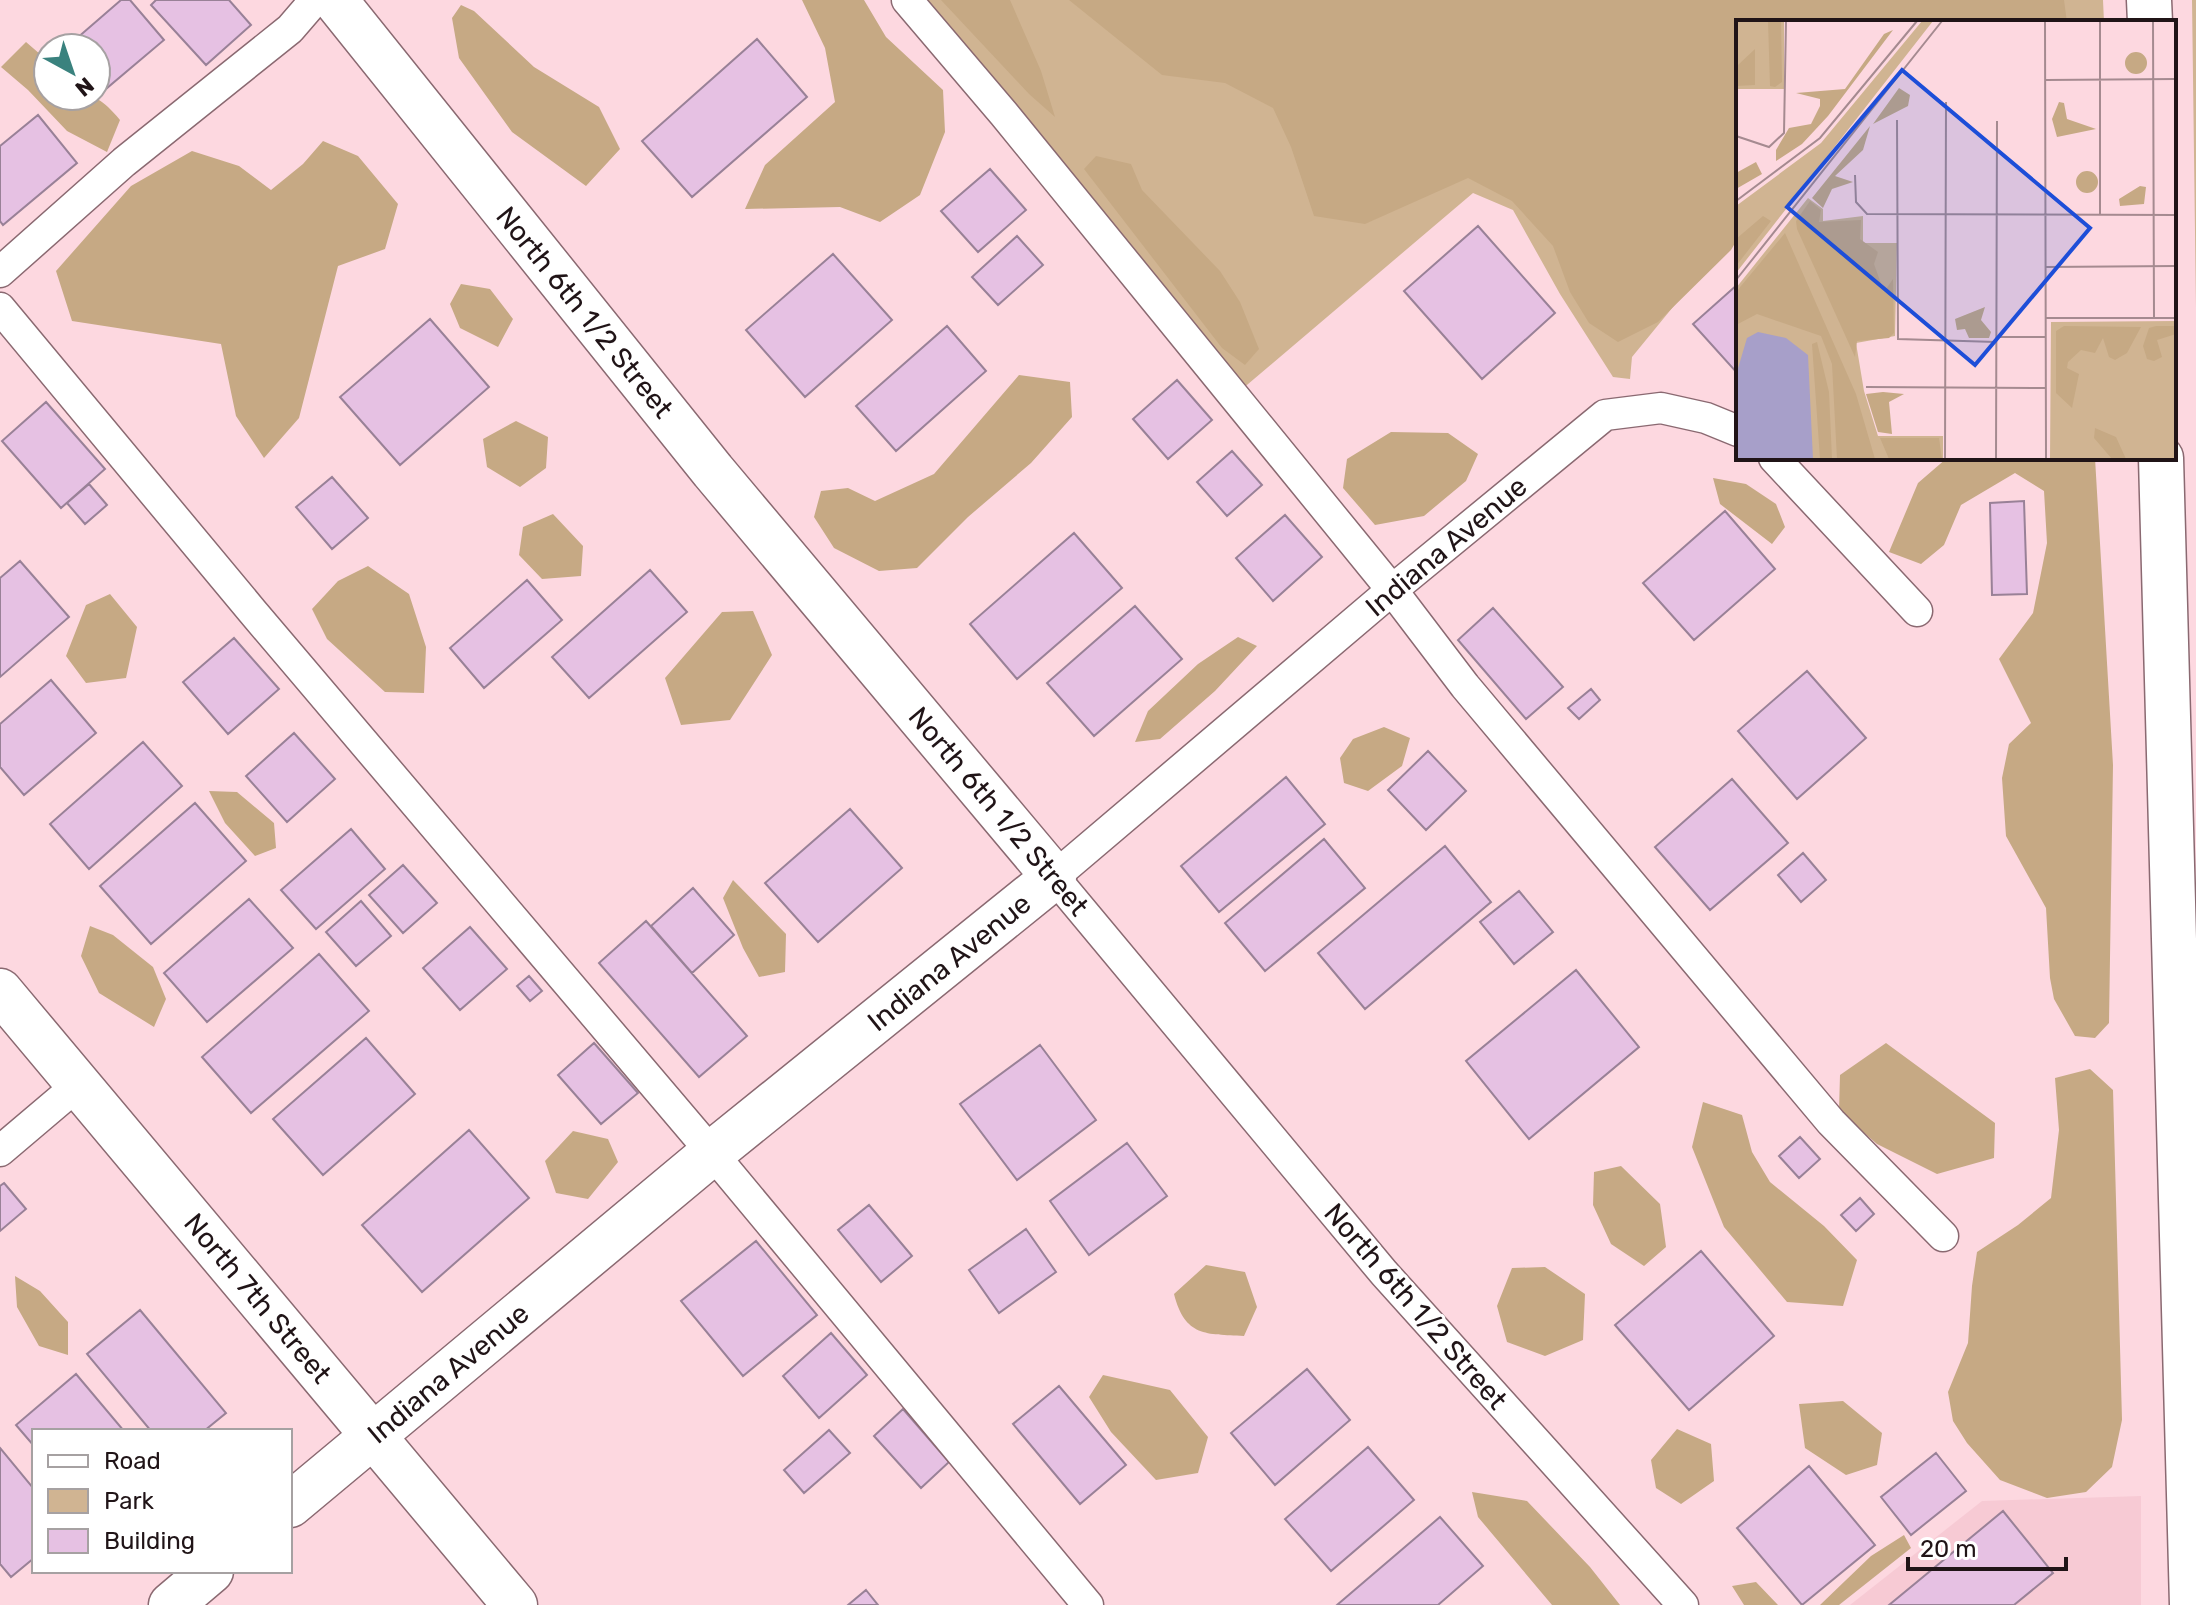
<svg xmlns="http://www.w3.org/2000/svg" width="2196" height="1605" viewBox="0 0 2196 1605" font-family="Rubik,sans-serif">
  <rect width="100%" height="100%" fill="#fdd8e0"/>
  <!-- built -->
  <path fill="#f7cad4" d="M2141,1496V1605H1850L1982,1501Z"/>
  <!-- green -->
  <path fill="#d0b492" d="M921,0H2103L2104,22H1738L1709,263L1632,357L1630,379L1613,377L1560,294L1513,210L1473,193L1241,390Z
    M2192,0H2196V308Z"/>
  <!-- forest -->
  <path fill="#c6a984" d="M802,0H864L886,37L943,90L945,132L920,195L880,222L840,207L745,209L765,165L835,102L825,48Z
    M941,0H1010L1041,71L1055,117L1029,94Z
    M1069,0H2064L2067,22H1738V238L1731,250L1658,322L1618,342L1589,323L1570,292L1553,246L1512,201L1468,178L1365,224L1314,216L1291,147L1273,108L1225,83L1162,75Z
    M461,5L474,11L534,67L599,107L620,149L586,186L512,132L459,58L452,18Z
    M26,42L48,61V96C88,96 93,88 120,120L107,152L67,131L28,90L1,67Z
    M323,141L358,156L398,204L385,249L338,266L299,418L264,458L236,416L221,344L72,321L56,271L131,186L192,151L239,166L271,190L303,164Z
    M1096,156L1131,164L1142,190L1220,271L1240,302L1259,349L1245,365L1222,348L1084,169Z
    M461,284L490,289L513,319L498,347L460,328L450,304Z
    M1019,375L1070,382L1072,417L1031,463L968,517L917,568L879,571L834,548L814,517L821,491L848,488L875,501L934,474Z
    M516,421L548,437L546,468L520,487L487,467L483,439Z
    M1391,432L1448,433L1478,454L1466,481L1424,516L1375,525L1343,488L1347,459Z
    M1947,458H2095L2113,765L2109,1023L2095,1038L2075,1036L2054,999L2050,978L2046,908L2006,836L2002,778L2009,744L2031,723L1999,659L2033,613L2047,543L2044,491L2015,473L1961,505L1944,545L1921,564L1889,552L1918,483Z
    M1713,478L1746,484L1776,504L1785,527L1772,544L1720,504Z
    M553,514L583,546L581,576L542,579L519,555L523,527Z
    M368,566L409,594L426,647L424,693L385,692L327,639L312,609L338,581Z
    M110,594L137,627L126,678L86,683L66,656L86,605Z
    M753,611L772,655L730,720L681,725L665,678L722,612Z
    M1238,637L1257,646L1215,691L1160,739L1135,742L1148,711L1198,664Z
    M1384,727L1410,738L1402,766L1368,791L1344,783L1340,758L1353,739Z
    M209,791L237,792L274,823L276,848L255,856L225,823Z
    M733,880L786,934L785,972L759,977L743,948L723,898Z
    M90,926L113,935L153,967L166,999L154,1027L99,993L81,956Z
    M1886,1043L1995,1123L1994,1158L1937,1174L1877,1144L1839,1111L1840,1075Z
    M2090,1069L2113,1090L2122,1420L2112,1467L2086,1492L2047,1498L2000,1480L1967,1443L1953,1421L1948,1392L1968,1343L1972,1286L1977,1252L2018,1225L2051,1198L2059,1130L2055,1078Z
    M1703,1102L1742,1115L1752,1152L1770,1182L1824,1226L1857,1260L1843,1306L1787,1302L1724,1227L1692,1147Z
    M573,1131L608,1139L618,1162L588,1199L556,1193L545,1161Z
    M1621,1166L1660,1204L1666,1247L1644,1266L1611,1244L1593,1205L1594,1172Z
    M1206,1265L1245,1272L1257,1307L1244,1336C1206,1334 1185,1337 1174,1294Z
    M1545,1267L1585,1294L1583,1340L1545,1356L1507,1342L1497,1306L1512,1268Z
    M15,1276L40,1291L68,1322V1355L39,1346L17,1307Z
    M1103,1375L1170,1390L1208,1437L1198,1473L1156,1480L1111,1432L1089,1397Z
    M1843,1401L1882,1433L1877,1465L1846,1475L1805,1448L1799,1404Z
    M1677,1429L1711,1444L1714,1481L1681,1504L1656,1488L1651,1460Z
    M1472,1492L1527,1501L1590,1567L1620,1605H1552L1478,1517Z
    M1904,1535L1911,1548L1839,1605H1820L1871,1556Z
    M1756,1582L1778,1605H1744L1732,1586Z"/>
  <!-- building -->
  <path fill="#e6c1e3" stroke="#998197" stroke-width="2" d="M121,0H130L164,40L107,88L96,76V48H72L69,45Z
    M156,0H229L251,25L206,65L151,5Z
    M757,39L807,97L692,197L642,141Z
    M38,115L77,163L3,225L0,221V146Z
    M990,169L1026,210L978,252L941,211Z
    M1478,226L1555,313L1482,379L1404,291Z
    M1017,236L1043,265L998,305L972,277Z
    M833,254L892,320L805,397L746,330Z
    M1738,284V374L1693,324Z
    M430,319L489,387L400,465L340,397Z
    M947,326L986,371L896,451L856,406Z
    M1177,380L1212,420L1168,459L1133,419Z
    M46,402L105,469L61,508L2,441Z
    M1232,451L1262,485L1227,516L1197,482Z
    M332,477L368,518L332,549L296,507Z
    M89,484L107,505L85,524L67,503Z
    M2024,501L2027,594L1992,595L1990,503Z
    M1725,511L1775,569L1694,640L1643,583Z
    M1285,515L1322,557L1273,601L1236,558Z
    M1074,533L1122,588L1017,679L970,624Z
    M20,561L69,617L0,677V578Z
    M650,570L687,612L589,698L552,657Z
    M527,580L562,620L484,688L450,648Z
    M1135,606L1182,659L1094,736L1047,683Z
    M1493,608L1563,687L1526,719L1458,640Z
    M234,638L279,689L228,734L183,682Z
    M1807,671L1866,738L1797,799L1738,731Z
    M51,680L96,733L24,795L0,767V724Z
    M1591,689L1600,700L1579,719L1568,708Z
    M294,733L335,779L287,822L246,776Z
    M143,742L182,786L89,869L50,824Z
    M1428,751L1466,791L1426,830L1388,790Z
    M1286,777L1325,824L1219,912L1181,866Z
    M1732,779L1788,843L1710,910L1655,847Z
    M195,803L246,861L151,944L100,886Z
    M850,809L902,868L818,942L765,883Z
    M351,829L385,869L316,929L281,890Z
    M1324,839L1365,888L1265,971L1225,923Z
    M1445,846L1491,902L1365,1009L1318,953Z
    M1803,853L1826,880L1801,902L1778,875Z
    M403,865L437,903L403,933L369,895Z
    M693,888L734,935L692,973L651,926Z
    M1519,891L1553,932L1514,964L1480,922Z
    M249,899L293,948L207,1022L164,973Z
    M361,901L391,936L356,966L326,932Z
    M646,921L747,1036L699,1077L599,963Z
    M470,927L507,969L460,1010L423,968Z
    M319,954L369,1011L251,1113L202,1057Z
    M1576,970L1639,1047L1529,1139L1466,1061Z
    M529,976L542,991L530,1001L517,986Z
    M366,1038L415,1094L323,1175L273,1119Z
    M594,1043L638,1093L601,1124L558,1075Z
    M1040,1045L1096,1120L1017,1180L960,1104Z
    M469,1130L529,1198L422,1292L362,1225Z
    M1800,1137L1820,1159L1799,1178L1779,1156Z
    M1127,1143L1167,1196L1089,1255L1050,1201Z
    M4,1183L26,1209L0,1231V1186Z
    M1860,1198L1874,1214L1856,1231L1841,1215Z
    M869,1205L912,1256L881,1282L838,1230Z
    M1026,1229L1056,1272L999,1313L969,1270Z
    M756,1241L817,1315L743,1376L681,1301Z
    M1701,1251L1774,1336L1689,1410L1615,1325Z
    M140,1310L226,1413L204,1431H151L87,1354Z
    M831,1333L867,1375L819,1418L783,1376Z
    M1307,1369L1350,1420L1275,1485L1231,1433Z
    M76,1374L124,1431H34V1446L16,1425Z
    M1059,1386L1126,1465L1080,1504L1013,1424Z
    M903,1409L949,1462L921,1488L874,1436Z
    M829,1430L850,1453L804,1493L784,1470Z
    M1368,1447L1414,1500L1331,1571L1285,1519Z
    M0,1448L34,1489V1558L11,1577L0,1564Z
    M1936,1453L1966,1491L1911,1535L1881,1497Z
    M1809,1466L1875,1545L1802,1605L1737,1528Z
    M2003,1511L2053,1573L2014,1605H1889Z
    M1440,1517L1483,1566L1438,1605H1337Z
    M866,1590L878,1605H848Z"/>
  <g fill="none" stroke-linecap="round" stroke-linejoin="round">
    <!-- lane casing -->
    <g stroke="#8a6971" stroke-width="33">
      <path id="lane" d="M907,0L1004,114L1392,590L1465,686L1831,1122L1943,1236
        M0,272L124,162L290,29L315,0
        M0,308L252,611L712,1153L1088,1605
        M1774,458L1917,611
        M0,1151L79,1084
        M1683,1605L1384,1273L1054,877L1392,590L1605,415L1661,408L1706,418L1738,431"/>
    </g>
    <!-- street casing -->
    <g stroke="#8a6971" stroke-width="47">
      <path id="street" d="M0,991L515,1605
        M290,1505L712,1153L1054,877L713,471L335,0
        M171,1605L211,1571"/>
    </g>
    <!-- primary casing -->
    <g stroke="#8a6971" stroke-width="47">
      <path id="primary" d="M2149,0L2150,22
        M2161,458L2192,1605"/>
    </g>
    <!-- lane -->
    <use href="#lane" stroke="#fff" stroke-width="30"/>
    <!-- street -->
    <use href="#street" stroke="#fff" stroke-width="44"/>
    <!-- primary -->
    <use href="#primary" stroke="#fff" stroke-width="44"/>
  </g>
  <g text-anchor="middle" stroke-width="6" stroke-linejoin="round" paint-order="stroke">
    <!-- street labels -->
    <g font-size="28" fill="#201417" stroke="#fff">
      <text transform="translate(585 312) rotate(51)" y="10">North 6th 1/2 Street</text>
      <text transform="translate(1446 546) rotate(-40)" y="10">Indiana Avenue</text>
      <text transform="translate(999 811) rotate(50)" y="10">North 6th 1/2 Street</text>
      <text transform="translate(949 962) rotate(-39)" y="10">Indiana Avenue</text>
      <text transform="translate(258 1298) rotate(50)" y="10">North 7th Street</text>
      <text transform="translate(1416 1306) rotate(49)" y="10">North 6th 1/2 Street</text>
      <text transform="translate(448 1373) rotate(-40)" y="10">Indiana Avenue</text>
    </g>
  </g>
  <!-- overview -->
  <g transform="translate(1736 20)">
    <rect width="440" height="440" fill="#fdd8e0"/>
    <path d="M0,1H48V69H0ZM186,1H197L0,253V186L85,123ZM72,178L87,189V201L127,196V223H161L159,316L120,323L128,371L142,416H207V439H0V268ZM440,301V439H314L315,302Z" fill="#d0b492"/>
    <path d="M32,1H45L46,62L39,67L34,66ZM157,10L92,96L66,124L40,141V130L53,108L75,104L84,86V79L60,73L109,69L148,14ZM19,29V65L0,66L2,45ZM389 43a11 11 0 1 1 22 0a11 11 0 1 1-22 0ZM163,68L174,75L172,86L137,104ZM323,82L328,83L331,99L360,109L321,117L316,99ZM134,106L127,130L99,156L117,162L96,169L87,188L76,178ZM20,142L26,154L0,169V153ZM340 162a11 11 0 1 1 22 0a11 11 0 1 1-22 0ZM404,166L410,167L408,184L384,186L383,179ZM74,181L85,190L83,202L125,200L124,219L142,232L138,244L148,272L157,259L158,313L153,318L121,321L119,337L61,209L60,201ZM27,196L35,201L0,246V219ZM49,213L120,374L139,439H101L96,344L85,316L21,294L0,305V272ZM249,287L245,300L255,312L253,318H233L229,309L221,310L219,299ZM328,306L405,307L391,333L379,340L373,337L367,318L359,333L345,330L332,342L331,348L343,354L336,388L320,373V311ZM420,306H438L440,314L421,320L426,337L418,341L411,339L407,326L413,308ZM81,322L93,372L96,439H84L76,324ZM147,372L168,374L153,382L156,414L142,412L130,374ZM359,408L380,417L390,439H376L358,418ZM144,418H203L206,439H153Z" fill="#c6a984"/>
    <path d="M22,312L50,318L72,335L77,439H0V355L11,318Z" fill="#a79fc9"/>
    <path fill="none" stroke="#a58a90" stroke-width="2" d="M309,1L310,439M364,1V195M417,1L418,298M310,60L440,59M161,100L162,319L260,322M0,116L33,127L48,113L50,1M119,155L120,182L131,194L440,195M0,181L84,118L181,1M310,247L440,246M0,260L206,1M310,298H440M261,317H310M130,367L310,368M209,439L210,82M260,439L261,101"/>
    <path fill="#1d4ed8" fill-opacity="0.15" stroke="#1d4ed8" stroke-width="4" d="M166,50L354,208L239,345L51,187Z"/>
    <rect width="440" height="440" fill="none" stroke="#201417" stroke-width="4"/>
  </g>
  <!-- legend -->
  <rect x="32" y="1429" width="260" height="144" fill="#ffffff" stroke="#a6a1a2" stroke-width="2"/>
  <rect x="48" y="1455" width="40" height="12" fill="#ffffff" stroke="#a6a1a2" stroke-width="2"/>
  <text x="104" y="1469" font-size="24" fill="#201417">Road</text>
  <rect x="48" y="1489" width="40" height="24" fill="#d0b492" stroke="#a6a1a2" stroke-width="2"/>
  <text x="104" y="1509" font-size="24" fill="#201417">Park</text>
  <rect x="48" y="1529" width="40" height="24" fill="#e6c1e3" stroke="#a6a1a2" stroke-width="2"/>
  <text x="104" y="1549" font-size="24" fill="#201417">Building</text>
  <!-- north arrow -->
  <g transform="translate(72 72) rotate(140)"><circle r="38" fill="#ffffff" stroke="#a6a1a2" stroke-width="2"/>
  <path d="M0-6L14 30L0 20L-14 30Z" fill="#3a827e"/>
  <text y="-12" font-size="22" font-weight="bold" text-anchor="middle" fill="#201417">N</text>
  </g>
  <!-- scale -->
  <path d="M1908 1557v12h158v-12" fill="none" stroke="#201417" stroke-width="4"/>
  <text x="1920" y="1557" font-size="24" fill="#201417" stroke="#ffffff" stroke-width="6" paint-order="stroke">20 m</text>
</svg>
